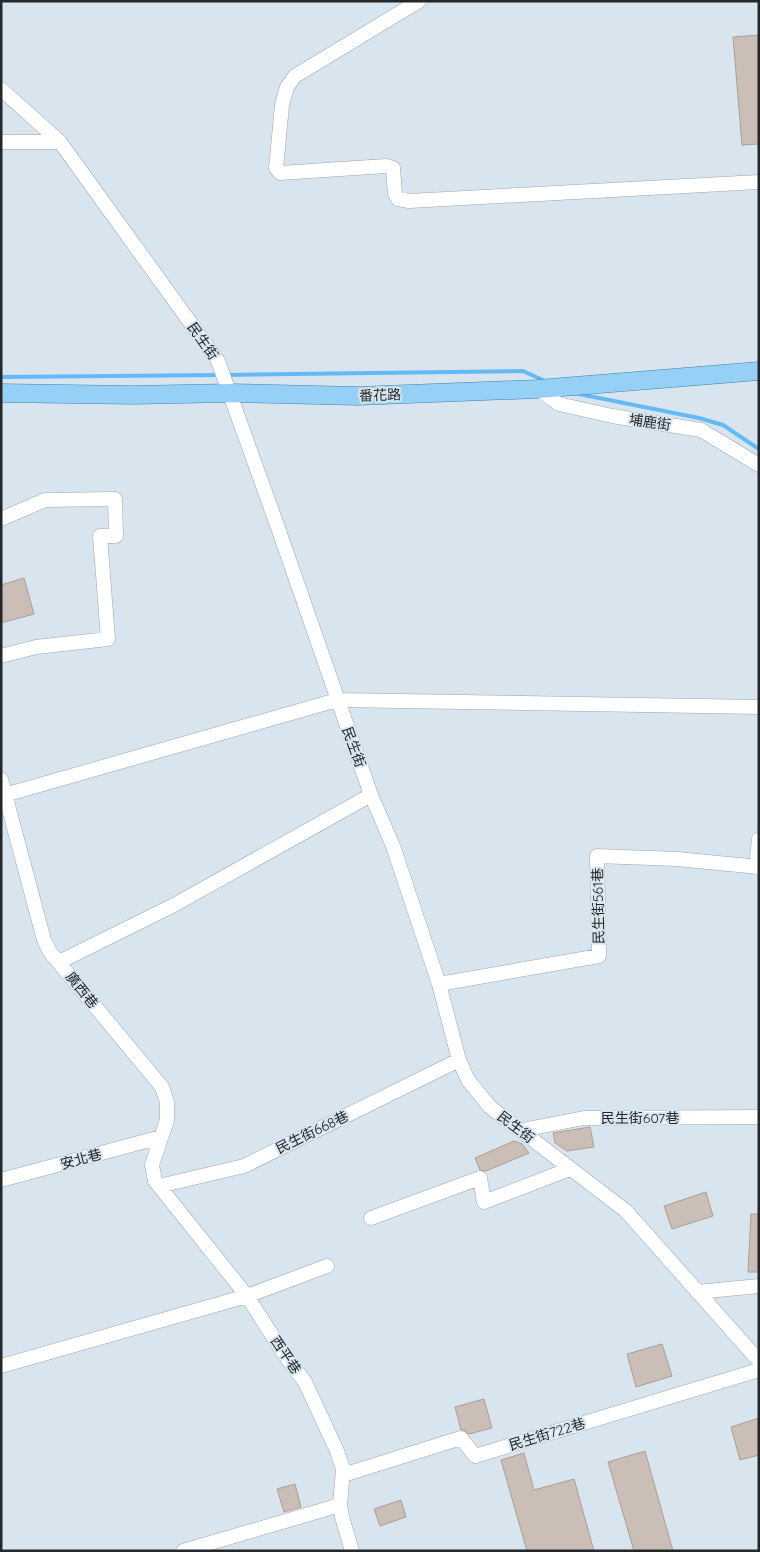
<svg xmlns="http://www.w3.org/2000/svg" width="760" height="1552" viewBox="0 0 760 1552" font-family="Quicksand,'Noto Sans TC',sans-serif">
  <rect width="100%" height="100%" fill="#d8e5ee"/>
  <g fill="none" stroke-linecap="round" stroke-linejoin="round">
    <!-- stream -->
    <path stroke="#65baf5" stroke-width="4" d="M226,375L523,371L547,382
      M1,377L219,375
      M574,393L699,418L723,425L759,449"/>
  </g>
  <!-- building -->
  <path fill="#cabeb6" stroke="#ab9f96" d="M759,35V144L742,145L733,37Z
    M24,578L34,614L1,623V585Z
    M590,1127L594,1147L567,1151L555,1143L553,1133Z
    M514,1141L522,1144L529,1153L486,1171L480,1170L475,1158Z
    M706,1192L713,1216L672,1229L664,1206Z
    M751,1214H759V1272H748Z
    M662,1344L672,1376L636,1387L627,1354Z
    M484,1399L492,1428L469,1434L464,1430H461L455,1407Z
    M759,1418V1455L740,1460L731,1427Z
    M645,1451L673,1551H634L608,1462Z
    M524,1453L534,1490L574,1479L594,1551H527L501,1460Z
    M295,1484L301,1507L284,1512L277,1489Z
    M401,1500L406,1517L380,1526L374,1509Z"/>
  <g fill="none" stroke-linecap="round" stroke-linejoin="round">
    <!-- minor casing -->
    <g stroke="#9ba7b0" stroke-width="15">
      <path id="minor" d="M419,1L295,76L287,87L282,105L277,158L276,168L280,173L386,166L393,168L395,194L398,199L409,201L759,182
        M1,89L60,142L218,361L277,525L371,795L393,846L439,984L459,1060L468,1080L490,1107L626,1211L759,1361
        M1,142H60
        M538,389L559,404L612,416L701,430L759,465
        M1,519L45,500L115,499L116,536H100L108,639L36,647L1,656
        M1,779L44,940L50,952L162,1087L167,1102V1120L152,1165L155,1181L247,1296L286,1357L305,1382L337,1451L343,1469L340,1505L342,1517L352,1551
        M1,796L337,700L759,707
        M756,867L759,839
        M59,962L174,905L371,795
        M439,984L599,956L597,856L677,859L759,867
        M522,1130L584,1118L759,1117
        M1,1180L161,1137
        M159,1186L244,1166L459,1060
        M371,1218L480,1178L484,1202L570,1169
        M697,1292L759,1286
        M1,1366L247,1296L327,1266
        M343,1475L461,1438L475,1456L759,1370
        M183,1551L340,1505"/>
    </g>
    <!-- major casing -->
    <g stroke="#4080ab" stroke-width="19">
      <path id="major" d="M1,393L133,395L230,393L358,396L538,389L759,371"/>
    </g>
    <!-- minor -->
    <use href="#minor" stroke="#fff" stroke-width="14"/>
    <!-- major -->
    <use href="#major" stroke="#96d0f6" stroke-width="18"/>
  </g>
  <g text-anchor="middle" stroke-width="4" stroke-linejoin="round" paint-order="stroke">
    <!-- street labels -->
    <g font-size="14" fill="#23272a" stroke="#d8e5ee">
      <text transform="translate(203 341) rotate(55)" y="5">民生街</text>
      <text transform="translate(380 395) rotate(-2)" y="5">番花路</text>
      <text transform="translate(650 422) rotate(8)" y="5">埔鹿街</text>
      <text transform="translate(354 747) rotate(70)" y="5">民生街</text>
      <text transform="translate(598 906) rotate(-91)" y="5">民生街561巷</text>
      <text transform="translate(82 990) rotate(51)" y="5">廣西巷</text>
      <text x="640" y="1123">民生街607巷</text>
      <text transform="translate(516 1127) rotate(37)" y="5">民生街</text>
      <text transform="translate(312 1132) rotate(-26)" y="5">民生街668巷</text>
      <text transform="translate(81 1159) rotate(-15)" y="5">安北巷</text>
      <text transform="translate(286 1355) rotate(56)" y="5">西平巷</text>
      <text transform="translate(547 1434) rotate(-17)" y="5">民生街722巷</text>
    </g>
  </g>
  <!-- border -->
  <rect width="760" height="1552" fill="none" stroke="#23272a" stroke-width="5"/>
</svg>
